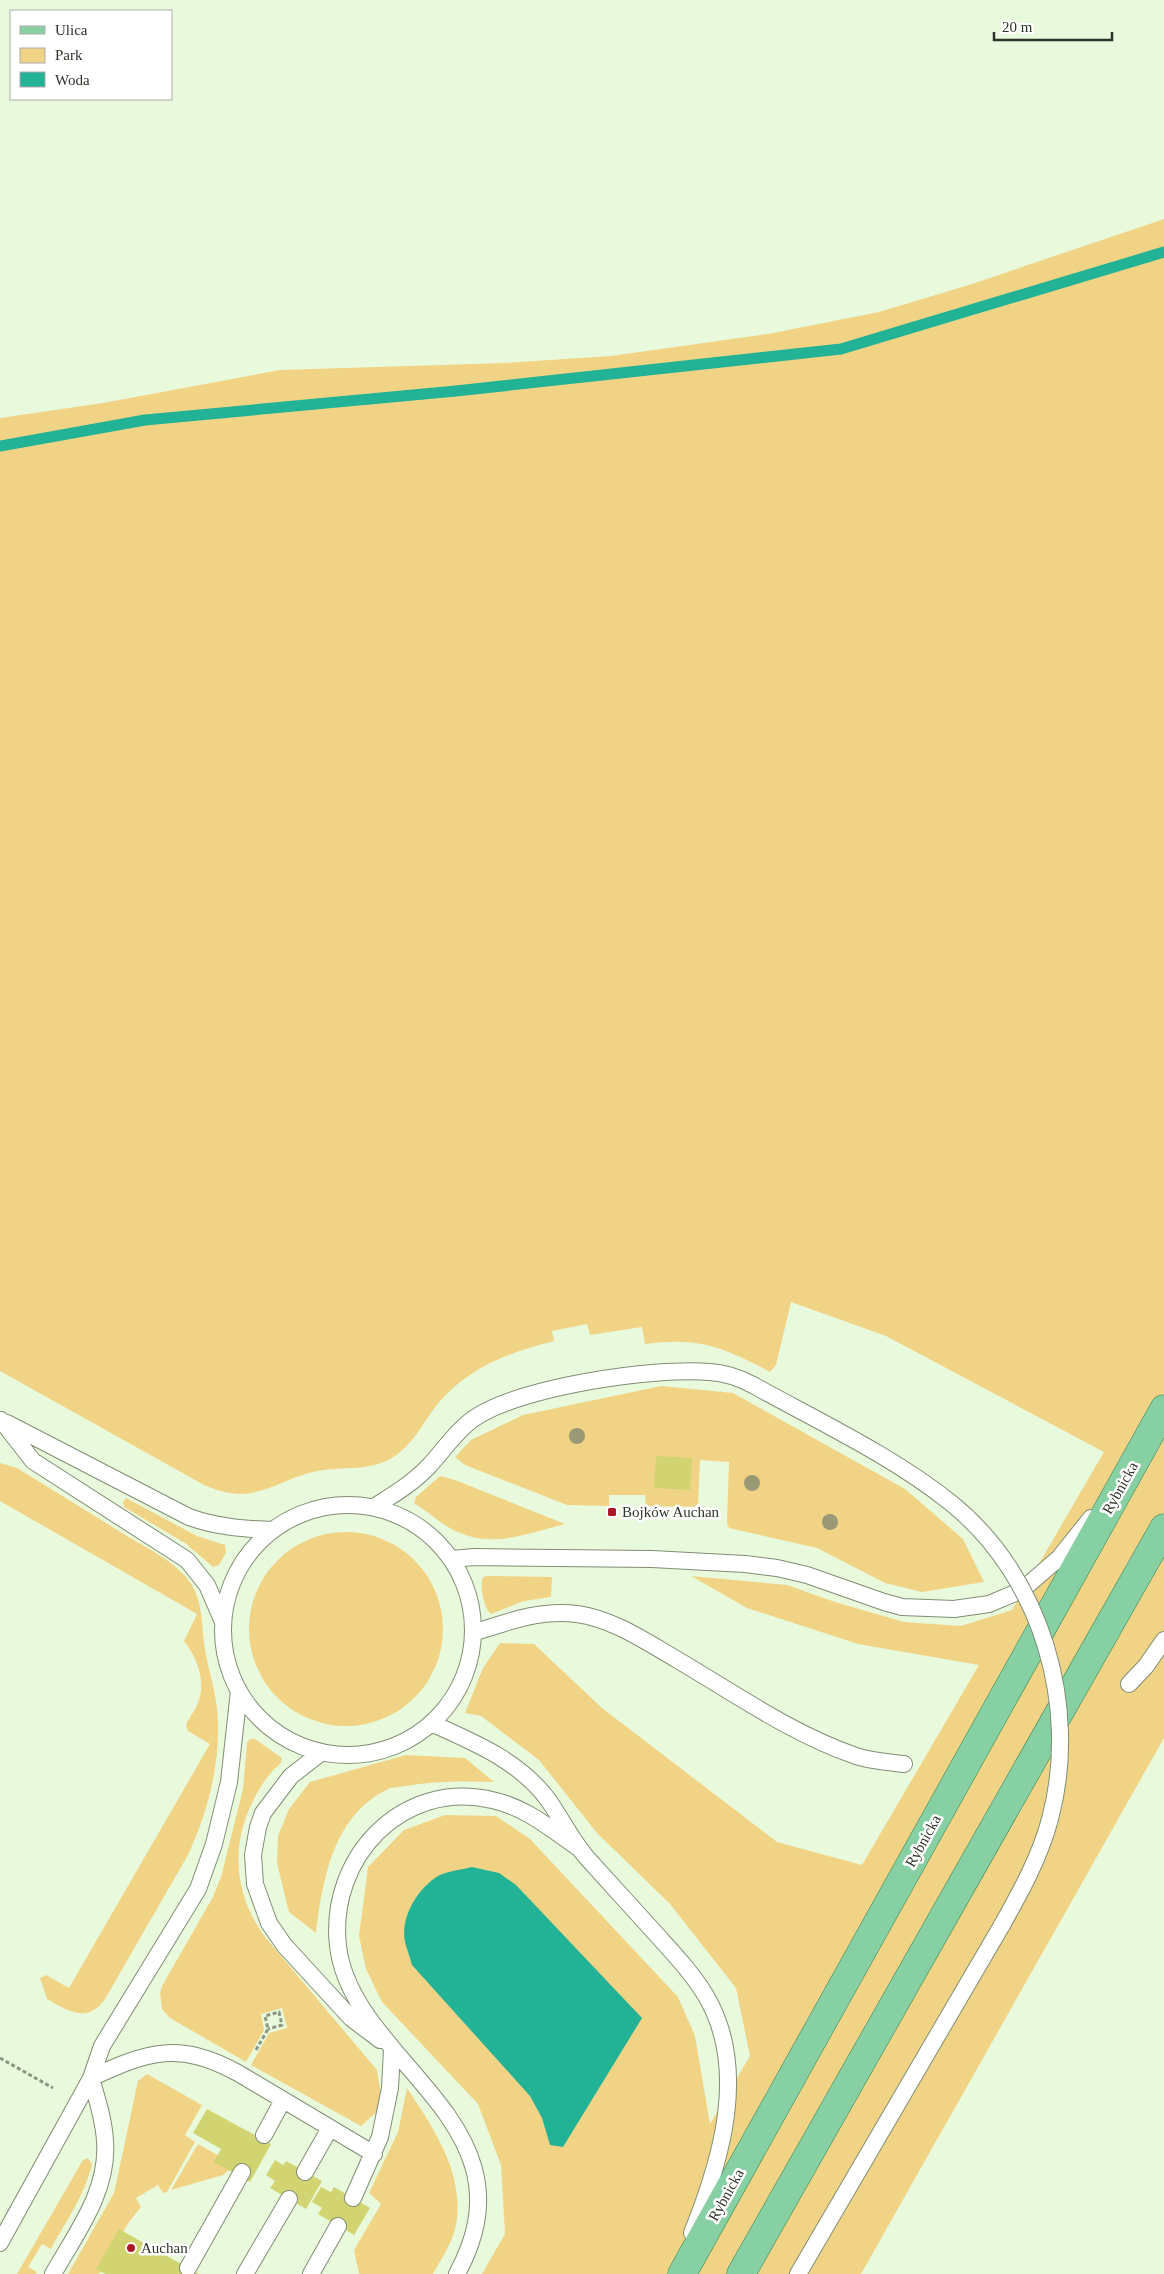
<svg xmlns="http://www.w3.org/2000/svg" width="1164" height="2274" viewBox="0 0 1164 2274" font-family="'Times New Roman',serif">
  <rect width="100%" height="100%" fill="#e9fadc"/>
  <!-- green -->
  <path fill="#f1d386" d="M1164,219V1738L861,2274H482L505,2234L501,2165L478,2104L382,2002L366,1969L359,1936L368,1867L404,1830L445,1815L496,1816L530,1839L678,1997L695,2036L710,2124L750,2056L736,1988L670,1904L597,1833L539,1760L481,1716L465,1713L483,1668L500,1643L534,1644L602,1708L777,1842L862,1865L979,1665L858,1644L747,1608L691,1576L787,1585L835,1602L904,1622L961,1626L1012,1610L1104,1452L886,1336L791,1302L776,1365L770,1372C723,1347 699,1337 645,1344L642,1327L590,1335L587,1324L552,1331L554,1341C507,1353 468,1367 436,1406C423,1423 413,1444 395,1456C371,1472 344,1466 317,1471C291,1476 268,1493 241,1494C228,1494 216,1490 204,1485L0,1371V418L103,403L280,370L505,363L611,356L768,334L879,312L969,285Z
    M661,1386L733,1393L905,1489L963,1539L984,1582L922,1592L885,1583L817,1548L729,1528L727,1523L729,1462L700,1460L698,1507L646,1506L645,1495H609V1506L567,1505L465,1465L455,1457L471,1440L523,1415Z
    M0,1463L17,1468C53,1490 90,1513 127,1536C147,1548 170,1559 186,1577C204,1598 201,1623 205,1649C208,1669 215,1688 217,1708C222,1759 209,1809 188,1855L105,1999C88,2024 68,2011 47,1999L40,1978L46,1975L69,1988L210,1744L188,1731L186,1726C188,1718 194,1713 197,1705C207,1683 198,1659 184,1641L197,1614L0,1501Z
    M440,1476L455,1480L565,1524C511,1538 478,1554 430,1514C425,1510 419,1507 414,1503L416,1497Z
    M126,1498L197,1536L225,1545L226,1553L219,1565L213,1567L185,1543L124,1507L123,1502Z
    M249 1629a97 97 0 1 1 194 0a97 97 0 1 1-194 0Z
    M487,1576L552,1577L551,1597L524,1601L491,1614C484,1609 479,1585 483,1577Z
    M250,1739H255L282,1758L281,1763C269,1773 261,1785 254,1799C230,1845 234,1895 265,1937L377,2070L381,2095L378,2111L361,2126L251,2065L269,2033L287,2028L282,2008L261,2014L264,2030L246,2062L170,2018L162,2009L160,1993L162,1986L213,1897L221,1877L243,1789L247,1743Z
    M406,1755L465,1758L494,1782C463,1781 437,1781 406,1786C401,1787 393,1787 388,1789C333,1816 323,1878 316,1933L289,1912L277,1863L278,1836L289,1809L310,1782Z
    M147,2074L202,2105L185,2135L195,2142L167,2192L163,2193L158,2185L136,2198L141,2207L129,2222L99,2274H68L114,2193L138,2081Z
    M407,2088C434,2129 465,2173 456,2225C453,2242 441,2259 433,2274H359L354,2250L381,2204L369,2193L398,2132Z
    M198,2144L235,2165L223,2175L171,2190Z
    M88,2158L92,2164C85,2195 66,2221 51,2249L42,2244L28,2267L37,2272L36,2274H17L83,2160Z"/>
  <!-- water -->
  <path fill="#22b295" d="M472,1867L499,1873L516,1885L642,2018L563,2147L550,2145L542,2118L530,2096L412,1965C410,1957 407,1950 405,1942C400,1918 417,1889 438,1876C447,1871 461,1870 472,1867Z"/>
  <g fill="none" stroke-linecap="round" stroke-linejoin="round">
    <!-- stream -->
    <path stroke="#22b295" stroke-width="11" d="M0,446L145,420L456,391L841,349L1164,252"/>
  </g>
  <!-- building -->
  <path fill="#d1d471" d="M656,1456L692,1458L690,1490L654,1488Z
    M207,2109L271,2144L250,2182L214,2162L221,2149L193,2133Z
    M275,2160L283,2165L286,2161L322,2181L306,2209L270,2188L275,2181L266,2175Z
    M321,2187L331,2192L334,2187L370,2208L354,2235L318,2214L322,2208L312,2202Z
    M119,2229L199,2274H105L96,2269Z"/>
  <g fill="none" stroke-linecap="round" stroke-linejoin="round">
    <!-- lane casing -->
    <g stroke="#7f8e74" stroke-width="18">
      <path id="lane" d="M1,1420L33,1461L187,1560L207,1585L223,1622
        M7,1423L189,1517C217,1527 244,1529 273,1530
        M223 1630a125 125 0 1 1 250 0a125 125 0 1 1-250 0Z
        M374,1507C393,1495 413,1483 429,1466C444,1450 455,1432 473,1419C519,1387 653,1367 710,1372C725,1373 740,1378 753,1385
        M452,1559L474,1557L652,1559L745,1564L777,1568L807,1575L884,1602L902,1607L954,1609L989,1604L1022,1590L1059,1558L1091,1518
        M473,1633C507,1622 541,1609 577,1614C613,1619 645,1641 676,1659C734,1693 792,1734 856,1756C871,1761 888,1762 904,1764
        M1129,1684L1146,1666L1164,1640
        M433,1724C475,1743 517,1760 546,1797C561,1817 571,1840 588,1859C611,1884 634,1910 657,1935C674,1954 693,1974 706,1996C749,2069 721,2161 692,2233
        M322,1752L291,1776L263,1813L258,1827L253,1855L255,1884L269,1923L284,1945L351,2018L380,2040
        M91,2078C149,2051 179,2041 238,2073L374,2154
        M264,2135L283,2100
        M305,2172L330,2128
        M353,2198L380,2137L390,2088L392,2049
        M0,2243L91,2078L102,2046L198,1889L214,1844L229,1782L239,1691
        M188,2268L242,2172
        M53,2274C76,2233 109,2191 105,2141C104,2120 97,2099 91,2078
        M245,2274L289,2199
        M311,2274L338,2226
        M457,2274C475,2240 484,2207 474,2169C452,2087 348,2032 338,1946C328,1858 402,1779 492,1800C526,1807 552,1830 580,1849
        M798,2274L1002,1925"/>
    </g>
    <!-- primary casing -->
    <g stroke="#328452" stroke-width="29">
      <path id="primary" d="M682,2274L1164,1409
        M741,2274L1164,1528"/>
    </g>
    <!-- path -->
    <path stroke="#8b9782" stroke-width="3" stroke-dasharray="4 2.5" stroke-linecap="butt" d="M256,2050L268,2029L265,2016L279,2012L282,2025L268,2029
      M0,2058L53,2088"/>
    <!-- lane -->
    <use href="#lane" stroke="#fff" stroke-width="16"/>
    <!-- primary -->
    <use href="#primary" stroke="#86d0a4" stroke-width="28"/>
    <!-- lane-bridge casing -->
    <g stroke="#7f8e74" stroke-width="18" stroke-linecap="butt">
      <path id="lane-bridge" d="M753,1385C818,1421 894,1457 951,1503C1042,1576 1080,1707 1050,1819C1040,1857 1021,1891 1002,1925"/>
    </g>
    <!-- lane-bridge -->
    <use href="#lane-bridge" stroke="#fff" stroke-width="16"/>
  </g>
  <!-- trees -->
  <g fill="#9a9975">
    <circle cx="577" cy="1436" r="8"/>
    <circle cx="752" cy="1483" r="8"/>
    <circle cx="830" cy="1522" r="8"/>
  </g>
  <!-- markers -->
  <g fill="#ac1825" stroke="#fff" stroke-width="2">
    <rect x="607" y="1507" width="10" height="10" rx="2.5"/>
    <circle cx="131" cy="2248" r="5"/>
  </g>
  <g text-anchor="middle" stroke-width="5" stroke-linejoin="round" paint-order="stroke">
    <!-- street labels -->
    <g font-size="15" fill="#2c3328" stroke="#fff">
      <text transform="translate(1120 1488) rotate(-61)" y="5">Rybnicka</text>
      <text transform="translate(923 1841) rotate(-61)" y="5">Rybnicka</text>
      <text transform="translate(726 2195) rotate(-61)" y="5">Rybnicka</text>
    </g>
    <!-- poi labels -->
    <g font-size="15" fill="#2c3328" stroke="#fff" text-anchor="start">
      <text x="622" y="1517">Bojków Auchan</text>
      <text x="141" y="2253">Auchan</text>
    </g>
  </g>
  <!-- legend -->
  <rect x="10" y="10" width="162" height="90" fill="#ffffff" stroke="#abada9"/>
  <rect x="20" y="26" width="25" height="8" fill="#86d0a4" stroke="#abada9"/>
  <text x="55" y="35" font-size="15" fill="#2c3328">Ulica</text>
  <rect x="20" y="48" width="25" height="15" fill="#f1d386" stroke="#abada9"/>
  <text x="55" y="60" font-size="15" fill="#2c3328">Park</text>
  <rect x="20" y="72" width="25" height="15" fill="#22b295" stroke="#abada9"/>
  <text x="55" y="85" font-size="15" fill="#2c3328">Woda</text>
  <!-- scale -->
  <path d="M994 32v8h118v-8" fill="none" stroke="#2c3328" stroke-width="2.5"/>
  <text x="1002" y="32" font-size="15" fill="#2c3328" stroke="#ffffff" stroke-width="4" paint-order="stroke">20 m</text>
</svg>
